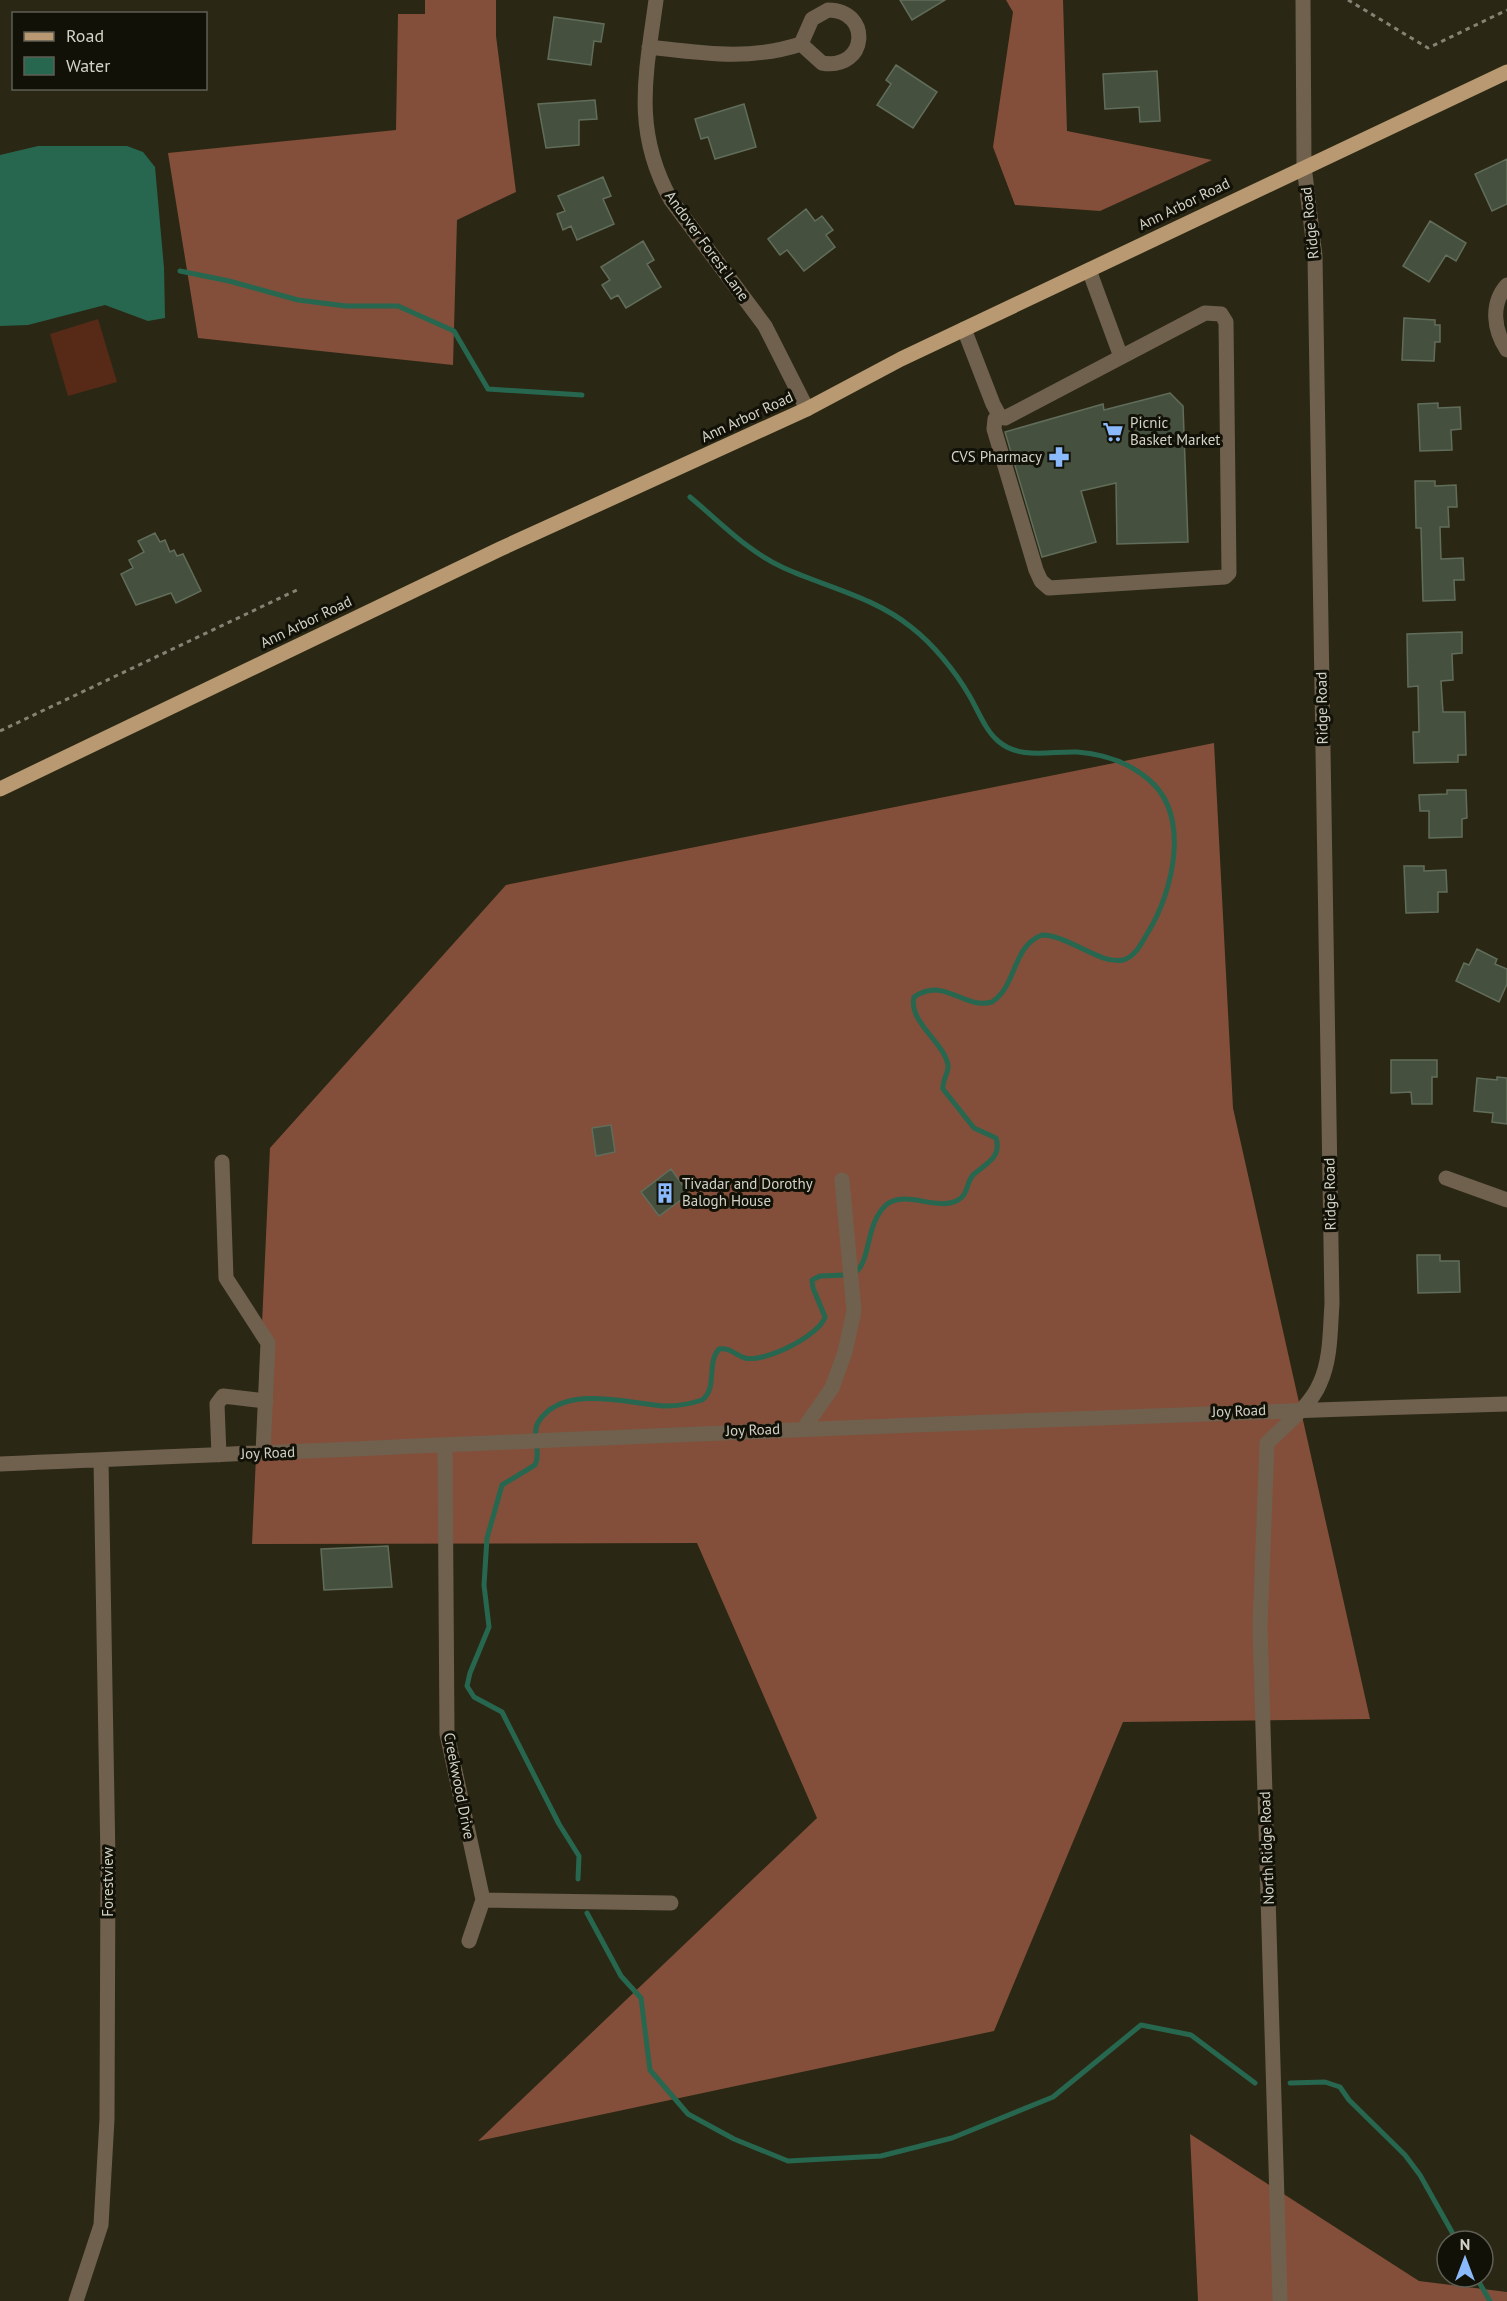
<svg xmlns="http://www.w3.org/2000/svg" width="1507" height="2301" viewBox="0 0 1507 2301" font-family="'PT Sans',sans-serif">
  <rect width="100%" height="100%" fill="#2a2814"/>
  <!-- green -->
  <path fill="#572a18" d="M98,319L117,382L68,396L50,334Z"/>
  <!-- forest -->
  <path fill="#834f3a" d="M425,0H496V36L516,192L457,220L453,365L198,338L168,153L396,130L398,14H425Z
    M1006,0H1063L1067,131L1212,160L1100,211L1015,205L993,147L1013,12Z
    M1214,743L1233,1108L1370,1719L1123,1722L994,2031L478,2141L817,1818L697,1543L252,1544L270,1148L506,885Z
    M1190,2134L1419,2281L1507,2292V2301H1198Z"/>
  <!-- water -->
  <path fill="#27674f" d="M38,146H127L143,152L155,167L164,268L165,318L148,321L105,305L28,325L0,326V155Z"/>
  <g fill="none" stroke-linecap="round" stroke-linejoin="round">
    <!-- stream -->
    <path stroke="#27674f" stroke-width="5" d="M180,271L229,281L298,300L346,306H398L454,331L488,389L582,395
      M690,497C720,522 748,552 784,568C826,587 874,597 911,627C933,644 955,671 969,695C978,710 985,730 998,741C1020,760 1050,751 1077,752C1102,754 1128,762 1148,779C1192,815 1173,893 1147,934C1141,944 1135,957 1123,960C1100,965 1068,935 1042,935C1012,946 1017,986 992,1002C963,1010 945,976 914,997C908,1022 944,1042 948,1065C949,1073 942,1080 943,1089L974,1128L996,1138C1002,1157 986,1164 974,1174C966,1181 969,1194 958,1200C937,1212 906,1189 886,1205C866,1223 871,1257 857,1271
      M578,1879L579,1856L559,1824L502,1712L474,1697L467,1686L470,1673L489,1627L484,1585L487,1538L502,1485L535,1465C542,1452 530,1434 539,1421C565,1383 628,1404 666,1406C678,1406 690,1404 702,1400C718,1388 706,1363 719,1349C730,1347 735,1355 745,1358C764,1363 819,1336 825,1317L813,1288L812,1280L820,1276L846,1275
      M587,1913L621,1976L641,1998L650,2070L688,2114L734,2139L788,2161L881,2156L952,2138L1053,2097L1141,2025L1191,2035L1255,2083
      M1290,2083L1325,2082L1340,2087L1349,2100L1405,2155L1420,2175L1457,2241
      M1476,2277L1490,2301"/>
  </g>
  <!-- building -->
  <path fill="#45513e" stroke="#616d5a" stroke-width="1.5" d="M900,0H945L912,20Z
    M554,17L604,24L601,42L594,41L591,65L548,59Z
    M896,65L937,92L913,128L877,105L891,84L886,80Z
    M1157,71L1160,121L1140,122L1139,107L1105,109L1103,74Z
    M595,100L597,119L579,120V145L546,148L538,104Z
    M744,104L756,147L715,159L708,137L701,139L695,119Z
    M1507,159V204L1492,211L1475,174Z
    M603,177L611,196L603,199L614,224L577,240L571,226L563,230L557,214L565,211L558,196Z
    M806,209L815,221L822,216L833,230L826,235L835,247L804,271L787,250L780,255L768,239Z
    M1430,221L1466,243L1456,261L1446,255L1429,282L1403,266Z
    M643,241L654,260L647,264L661,287L626,308L618,295L611,299L602,285L610,280L601,267Z
    M1404,318L1435,320V325H1440V342H1435L1434,361L1402,360Z
    M1170,393L1183,406L1188,542L1117,544L1116,483L1081,491L1096,542L1042,557L1005,432L1103,404L1104,410Z
    M1438,403V408L1460,407L1461,429L1451,430L1452,450L1420,451L1418,404Z
    M1415,481H1435V486L1456,485L1457,507H1448L1449,527H1440L1441,559L1463,558L1464,580H1454L1455,600L1423,601L1421,528H1416Z
    M155,533L160,542L165,540L170,552L174,550L177,556L183,554L201,591L176,603L171,593L136,605L121,574L133,568L129,560L144,552L138,541Z
    M1462,632V653L1452,654L1453,680L1441,681L1443,712H1465L1466,755H1458V762L1414,763L1413,732H1419L1418,686L1408,687L1407,634Z
    M1447,790H1466L1467,818L1462,819V837L1429,838V811H1420L1419,795L1447,794Z
    M1404,866H1424V871L1446,870L1447,892H1438V912L1406,913Z
    M1477,949L1497,959L1495,964L1507,969V984L1499,1002L1456,981L1464,963L1469,965Z
    M1391,1060H1437V1077H1432V1104H1412L1411,1092L1391,1093Z
    M1497,1077L1507,1078V1124L1492,1122L1493,1113L1474,1111L1477,1078L1497,1080Z
    M611,1125L615,1152L596,1156L592,1128Z
    M671,1169L689,1194L659,1216L641,1192Z
    M1417,1255H1440V1261H1459L1460,1292L1418,1293Z
    M388,1546L392,1587L324,1590L321,1549Z"/>
  <g fill="none" stroke-linecap="round" stroke-linejoin="round">
    <!-- path -->
    <path stroke="#858474" stroke-width="3" stroke-dasharray="4.5 4.5" stroke-linecap="butt" d="M1348,0L1428,48L1507,10
      M0,731L299,589"/>
    <!-- minor -->
    <path stroke="#70614e" stroke-width="15" d="M656,0C646,74 632,130 671,200L765,326L807,409
      M828,10C872,10 868,71 822,63L801,44L812,19Z
      M649,47C702,53 749,61 801,44
      M1089,270L1121,357
      M1507,285C1490,304 1494,331 1507,350
      M964,329L993,404L999,415L1005,418L1205,313L1221,314L1226,322L1229,573L1225,577L1049,588L1041,581L1036,570L994,429L995,419L999,415
      M222,1162L226,1278L268,1343L263,1453
      M1446,1178L1507,1200
      M804,1428L832,1388L845,1352L854,1311L842,1180
      M445,1446L447,1734L483,1900L671,1903
      M219,1455L217,1404L223,1396L266,1401
      M0,1464C502,1443 1004,1419 1507,1404
      M469,1941L483,1900
      M76,2301L101,2225L107,2119L108,1861L101,1460
      M1280,2301L1260,1626L1267,1443C1284,1426 1310,1407 1320,1383C1331,1359 1330,1330 1332,1304L1315,256L1304,166L1303,0"/>
    <!-- major -->
    <path stroke="#b89971" stroke-width="15" d="M0,789L500,549L807,409L901,359L1507,72"/>
  </g>
  <!-- icons -->
  <defs>
    <g id="supermarket-bare" transform="scale(1.62)"><path d="M-6-5.5h2.5l.6 2H6L4.5 2H-2.5L-4.4-4H-6ZM-1.5 3.2a1.3 1.3 0 1 0 .1 0ZM3 3.2a1.3 1.3 0 1 0 .1 0Z" fill="#8abafc" stroke="#121108" stroke-width="2.5" paint-order="stroke"/></g>
    <g id="pharmacy-bare" transform="scale(1.62)"><path d="M-2-6h4v4h4v4h-4v4h-4v-4h-4v-4h4Z" fill="#8abafc" stroke="#121108" stroke-width="2.5" paint-order="stroke"/></g>
    <g id="building-bare" transform="scale(1.62)"><path d="M-4-6H4V6H1V3H-1V6H-4ZM-2.5-4.3h1.7v1.8h-1.7ZM.8-4.3h1.7v1.8H.8ZM-2.5-1h1.7V.8h-1.7ZM.8-1h1.7V.8H.8Z" fill="#8abafc" stroke="#121108" stroke-width="2.5" paint-order="stroke"/></g>
  </defs>
  <g fill-rule="evenodd">
    <use href="#supermarket-bare" x="1113" y="432"/>
    <use href="#pharmacy-bare" x="1059" y="457"/>
    <use href="#building-bare" x="665" y="1193"/>
  </g>
  <g text-anchor="middle" stroke-width="6" stroke-linejoin="round" paint-order="stroke">
    <!-- street labels -->
    <g font-size="15" fill="#d3d2c6" stroke="#121108">
      <text transform="translate(1184 204) rotate(-26)" y="5">Ann Arbor Road</text>
      <text transform="translate(1310 223) rotate(-96)" y="5">Ridge Road</text>
      <text transform="translate(707 246) rotate(54)" y="5">Andover Forest Lane</text>
      <text transform="translate(747 417) rotate(-25)" y="5">Ann Arbor Road</text>
      <text transform="translate(306 622) rotate(-26)" y="5">Ann Arbor Road</text>
      <text transform="translate(1322 708) rotate(-91)" y="5">Ridge Road</text>
      <text transform="translate(1330 1194) rotate(-91)" y="5">Ridge Road</text>
      <text transform="translate(1239 1411) rotate(-2)" y="5">Joy Road</text>
      <text transform="translate(753 1430) rotate(-2)" y="5">Joy Road</text>
      <text transform="translate(268 1453) rotate(-2)" y="5">Joy Road</text>
      <text transform="translate(459 1786) rotate(79)" y="5">Creekwood Drive</text>
      <text transform="translate(1267 1848) rotate(-92)" y="5">North Ridge Road</text>
      <text transform="translate(108 1882) rotate(-90)" y="5">Forestview</text>
    </g>
    <!-- poi labels -->
    <g font-size="15" fill="#d3d2c6" stroke="#121108" text-anchor="start">
      <text x="1130" y="428">Picnic<tspan x="1130" dy="17">Basket Market</tspan></text>
      <text x="1042" y="462" text-anchor="end">CVS Pharmacy</text>
      <text x="682" y="1189">Tivadar and Dorothy<tspan x="682" dy="17">Balogh House</tspan></text>
    </g>
  </g>
  <!-- legend -->
  <rect x="12" y="12" width="195" height="78" fill="#121108" stroke="#5f5e54" stroke-width="1.5"/>
  <rect x="24" y="32" width="30" height="9" fill="#b89971" stroke="#5f5e54" stroke-width="1.5"/>
  <text x="66" y="42" font-size="18" fill="#d3d2c6">Road</text>
  <rect x="24" y="57" width="30" height="18" fill="#27674f" stroke="#5f5e54" stroke-width="1.5"/>
  <text x="66" y="72" font-size="18" fill="#d3d2c6">Water</text>
  <!-- north arrow -->
  <g transform="translate(1465 2259)"><circle r="28" fill="#121108" stroke="#5f5e54" stroke-width="1.5"/>
  <path d="M0-4.5L10 22L0 15L-10 22Z" fill="#8abafc"/>
  <text y="-9" font-size="16" font-weight="bold" text-anchor="middle" fill="#d3d2c6">N</text>
  </g>
</svg>
